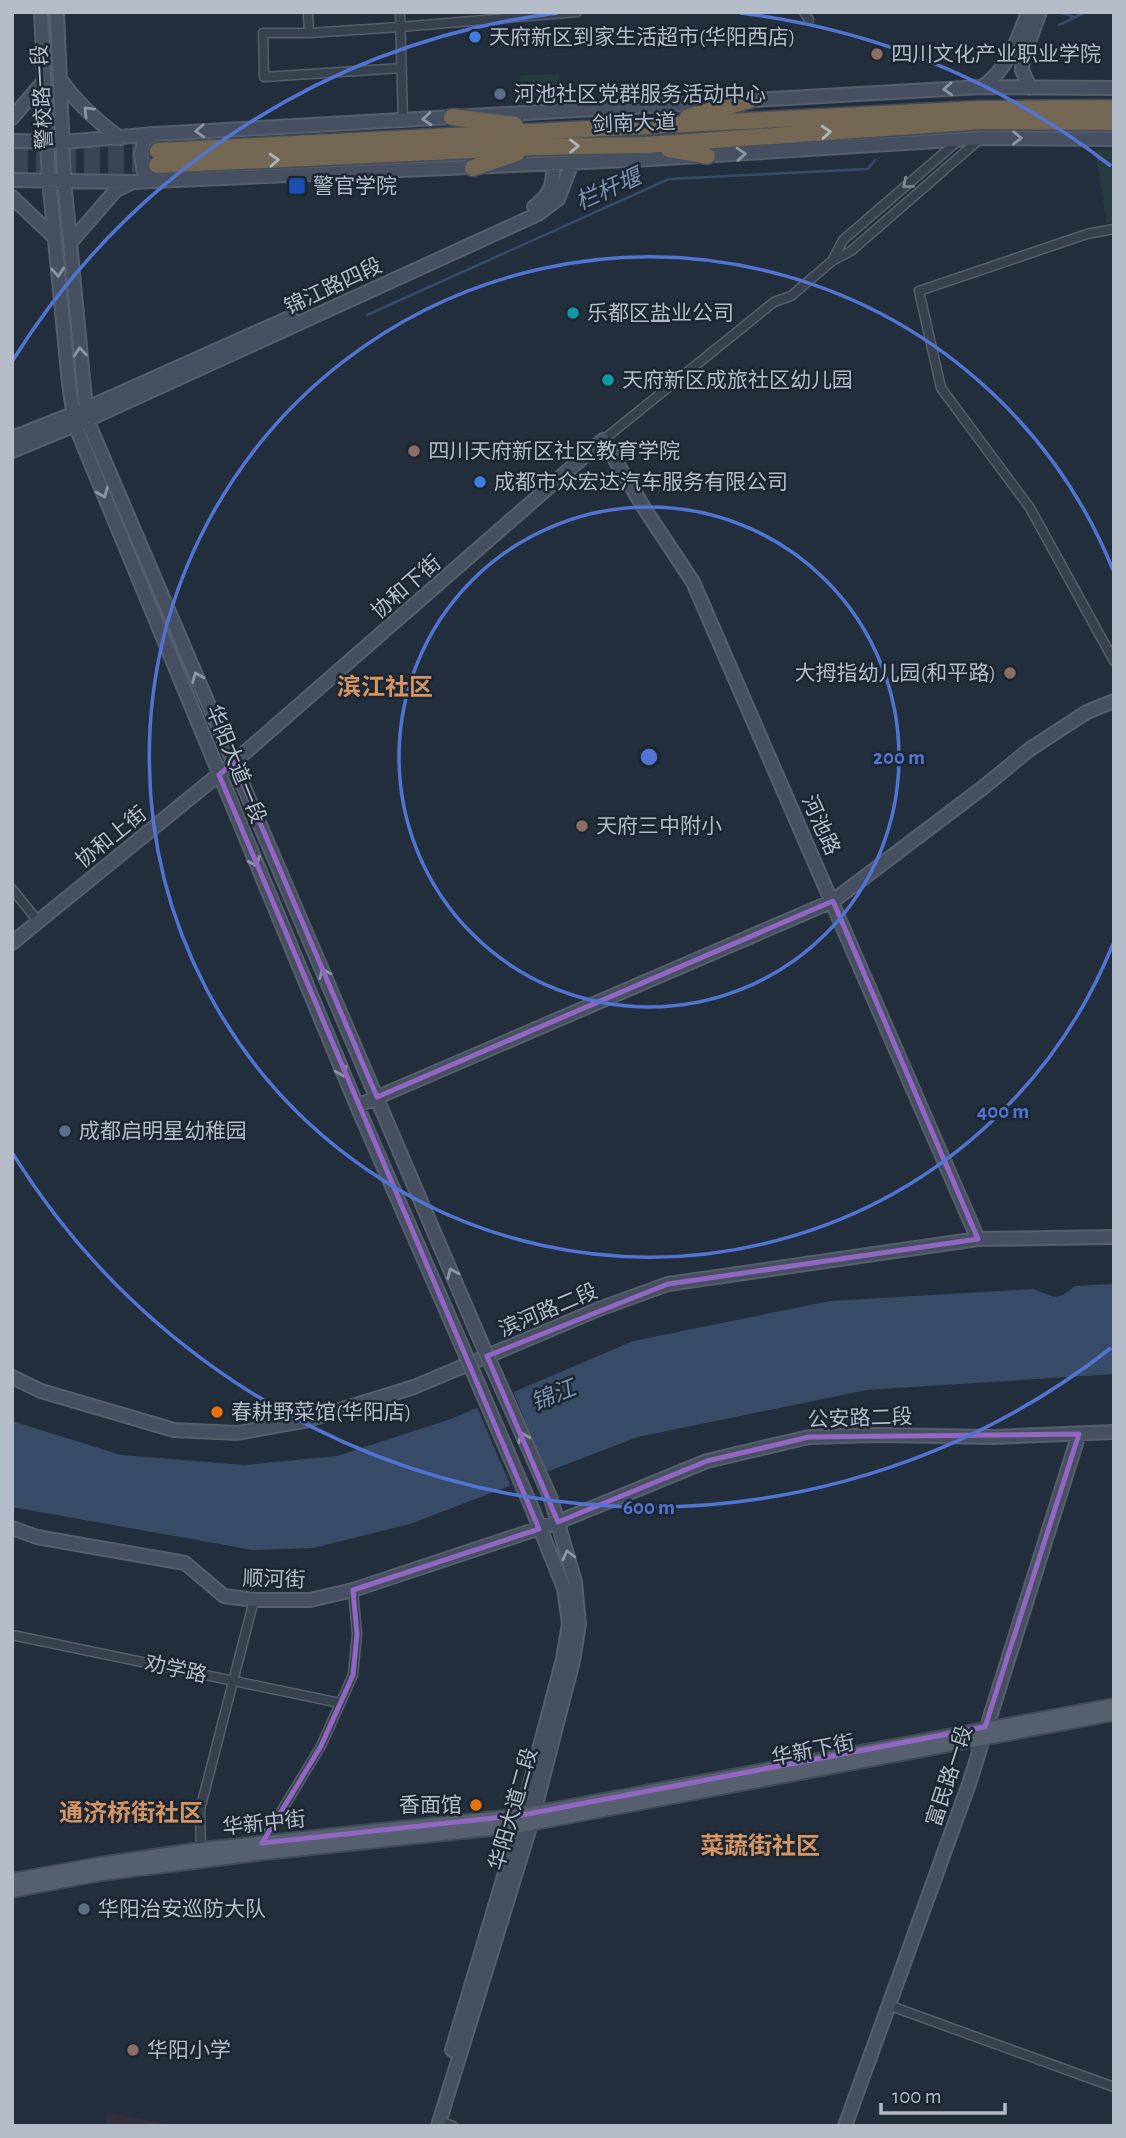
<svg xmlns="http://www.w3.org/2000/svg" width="1126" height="2138" viewBox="0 0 1126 2138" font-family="'Alegreya Sans','Noto Sans SC',sans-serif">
  <rect width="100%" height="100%" fill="#242f3e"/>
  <!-- medical -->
  <path fill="#32303f" d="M107,2112L176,2126H104Z"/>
  <!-- green -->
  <path fill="#263c3f" d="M559,74L560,95L521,97L520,75Z
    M1095,150H1114V222L1107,223Z"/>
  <!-- water -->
  <path fill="#394c67" d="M1114,1284V1374L866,1390L638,1437L410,1524L313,1548L253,1550L12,1507V1421L121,1455L244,1465L337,1456L451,1419L633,1341L830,1301L1033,1289L1054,1297L1063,1295L1075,1286Z"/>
  <!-- pier -->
  <path fill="#242f3e" d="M512,1389L548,1475L512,1489L476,1405Z"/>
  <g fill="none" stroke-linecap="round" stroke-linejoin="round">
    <!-- stream -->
    <path stroke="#394c67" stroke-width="2.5" d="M1059,12L1074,17
      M1059,25L1086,12
      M367,315L669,179L868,169L875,160"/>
    <!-- highway-tunnel -->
    <path stroke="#3a4453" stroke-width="16" stroke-dasharray="16 8" stroke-linecap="butt" d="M12,151H156
      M12,167L157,165"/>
    <!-- street casing -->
    <g stroke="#565f6c" stroke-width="11">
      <path id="street" d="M308,12L309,33L400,27L577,12
        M400,12L403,122
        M804,12L809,20
        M309,33H263L264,77L402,68
        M959,140L843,240L832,261L851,251L981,138
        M1114,229L1087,234L919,291L941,388L1030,508L1114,661
        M603,440L774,302L791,296L832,261
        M12,889L38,921
        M12,1635L340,1703
        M262,1843L321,1746L353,1675L357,1634L353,1590
        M201,1849L200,1810L254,1600
        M888,2005L1114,2087
        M439,2121L453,2126"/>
    </g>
    <!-- secondary casing -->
    <g stroke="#565f6c" stroke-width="16">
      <path id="secondary" d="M41,12L49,179L69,383L75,425L357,1106L461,1344
        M57,12L64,179L87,420L478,1335
        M61,80C76,102 98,122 120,138
        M982,87C1008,69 1017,41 1028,12
        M1030,88L1022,70L1023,58L1040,12
        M12,118L44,81
        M12,141L64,142L155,134L982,87L1114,88
        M12,180L132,182L651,159L985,138L1114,139
        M153,180L144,173L141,155L144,141L155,134
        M12,197L55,238
        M534,207C550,195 554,184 553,164
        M70,243L116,190L131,183
        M12,438L85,409L291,317
        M12,451L87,420L538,214L558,199L572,163
        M12,943L234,762L603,440L646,511L693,582L978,1239
        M357,1106L833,901L985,786L1030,749L1087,712L1114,701
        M12,1377L41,1391L174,1430L237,1433L304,1421L414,1387L599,1309L668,1284L978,1239L1114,1237
        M12,1528L37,1537L185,1563L224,1596L254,1600H310L353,1590L558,1522L707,1461L809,1437L879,1435L994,1437L1114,1432
        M452,2050L519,1826L563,1659L569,1624L564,1588L531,1506
        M438,2126L531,1824L573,1661L579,1624L575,1582L551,1499
        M845,2126L969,1784L1079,1434"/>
    </g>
    <!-- primary casing -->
    <g stroke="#414a57" stroke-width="16">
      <path id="primary" d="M12,1880L99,1864L201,1849L522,1815L1114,1705
        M12,1891L101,1874L265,1853L519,1826L1114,1714"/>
    </g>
    <!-- highway casing -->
    <g stroke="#434c59" stroke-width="19">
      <path id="highway" d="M452,117L515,125
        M688,117L750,100
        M669,149L707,156
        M158,151L979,109L1114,108
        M157,165L535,147L646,145L983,121L1114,122
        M473,168L517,153"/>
    </g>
    <!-- street -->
    <use href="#street" stroke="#38414e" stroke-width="8"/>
    <!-- secondary -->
    <use href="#secondary" stroke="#465061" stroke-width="12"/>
    <!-- primary -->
    <use href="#primary" stroke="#56606e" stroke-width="12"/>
    <!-- highway -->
    <use href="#highway" stroke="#746855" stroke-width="16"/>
    <!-- secondary-bridge casing -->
    <g stroke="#565f6c" stroke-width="16" stroke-linecap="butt">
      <path id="secondary-bridge" d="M478,1335L551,1499
        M461,1344L531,1506"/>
    </g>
    <!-- secondary-bridge -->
    <use href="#secondary-bridge" stroke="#465061" stroke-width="12"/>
  </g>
  <!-- one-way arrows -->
  <defs><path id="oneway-chevron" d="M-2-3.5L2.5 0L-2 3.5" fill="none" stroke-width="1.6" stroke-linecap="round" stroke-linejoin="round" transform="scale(1.75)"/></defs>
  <g stroke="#8e96a5">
    <use href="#oneway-chevron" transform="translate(948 89) rotate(177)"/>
    <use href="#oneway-chevron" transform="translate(88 111) rotate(-135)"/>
    <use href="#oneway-chevron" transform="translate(427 119) rotate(175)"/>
    <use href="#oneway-chevron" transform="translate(200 131) rotate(177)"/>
    <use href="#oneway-chevron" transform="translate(1017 138) rotate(1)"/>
    <use href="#oneway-chevron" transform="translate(741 154) rotate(-4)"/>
    <use href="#oneway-chevron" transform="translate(58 272) rotate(85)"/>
    <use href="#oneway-chevron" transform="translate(80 352) rotate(-95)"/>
    <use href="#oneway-chevron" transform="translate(103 493) rotate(68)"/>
    <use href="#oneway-chevron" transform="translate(197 677) rotate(-113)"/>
    <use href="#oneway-chevron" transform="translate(255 862) rotate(67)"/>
    <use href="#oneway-chevron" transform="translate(324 973) rotate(-113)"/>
    <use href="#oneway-chevron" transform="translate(342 1072) rotate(67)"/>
    <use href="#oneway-chevron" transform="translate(452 1273) rotate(-113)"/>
    <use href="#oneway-chevron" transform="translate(523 1437) rotate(-114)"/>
    <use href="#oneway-chevron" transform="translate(568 1555) rotate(-104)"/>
  </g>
  <g stroke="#aeb4bd">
    <use href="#oneway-chevron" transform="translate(826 132) rotate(-4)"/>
    <use href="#oneway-chevron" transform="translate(574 146) rotate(-1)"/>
    <use href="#oneway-chevron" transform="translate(274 160) rotate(-3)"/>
  </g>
  <use stroke="#7c8592" href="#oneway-chevron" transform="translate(907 184) rotate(139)"/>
  <!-- marked area -->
  <path fill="none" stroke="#9266c3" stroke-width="5" stroke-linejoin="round" d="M234,762L377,1097L833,901L978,1239L668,1284L487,1356L558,1522L707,1461L809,1437L1079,1434L985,1727L522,1815L262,1843L321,1746L353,1675L357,1634L353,1590L539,1529L219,775Z"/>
  <!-- distance rings -->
  <g fill="none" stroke="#5274d3" stroke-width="3.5">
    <circle cx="649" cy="757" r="250"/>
    <path d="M1113 944A500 500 0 1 1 1113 570"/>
    <path d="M1111 1348A750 750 0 0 1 13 1154M13 360A750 750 0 0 1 558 13M740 13A750 750 0 0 1 1111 166"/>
  </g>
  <!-- markers -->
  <g fill="#3f7fe0" stroke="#1d2633" stroke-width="2.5">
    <circle cx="475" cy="37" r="7"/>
    <circle cx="480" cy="482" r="7"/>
  </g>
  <g fill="#8d6e63" stroke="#1d2633" stroke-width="2.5">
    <circle cx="877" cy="54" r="7"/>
    <circle cx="414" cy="451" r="7"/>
    <circle cx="1010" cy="673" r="7"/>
    <circle cx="582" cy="826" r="7"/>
    <circle cx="133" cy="2050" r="7"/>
  </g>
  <g fill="#5c6f8a" stroke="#1d2633" stroke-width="2.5">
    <circle cx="500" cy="94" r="7"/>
    <circle cx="65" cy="1131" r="7"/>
    <circle cx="84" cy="1909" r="7"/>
  </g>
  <rect fill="#1a4fb4" stroke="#1d2633" stroke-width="2.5" x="288" y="177" width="18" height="18" rx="3.5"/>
  <g fill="#0f9aa8" stroke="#1d2633" stroke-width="2.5">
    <circle cx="573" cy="313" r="7"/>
    <circle cx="608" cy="380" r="7"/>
  </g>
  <g fill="#e8710a" stroke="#1d2633" stroke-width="2.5">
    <circle cx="217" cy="1412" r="7"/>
    <circle cx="476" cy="1805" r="7"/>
  </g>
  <g text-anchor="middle" stroke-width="5" stroke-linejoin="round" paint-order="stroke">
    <!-- poi labels -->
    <g font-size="21" fill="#b4bcc9" stroke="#1d2633" text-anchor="start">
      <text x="489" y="44">天府新区到家生活超市(华阳西店)</text>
      <text x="891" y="61">四川文化产业职业学院</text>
      <text x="514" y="101">河池社区党群服务活动中心</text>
      <text x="313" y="193">警官学院</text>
      <text x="587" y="320">乐都区盐业公司</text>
      <text x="622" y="387">天府新区成旅社区幼儿园</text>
      <text x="428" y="458">四川天府新区社区教育学院</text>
      <text x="494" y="489">成都市众宏达汽车服务有限公司</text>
      <text x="996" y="680" text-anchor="end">大拇指幼儿园(和平路)</text>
      <text x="596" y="833">天府三中附小</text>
      <text x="79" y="1138">成都启明星幼稚园</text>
      <text x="231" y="1419">春耕野菜馆(华阳店)</text>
      <text x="462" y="1812" text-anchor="end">香面馆</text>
      <text x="98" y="1916">华阳治安巡防大队</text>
      <text x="147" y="2057">华阳小学</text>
    </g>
    <!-- street labels -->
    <g font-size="21" fill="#b4bcc9" stroke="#1d2633">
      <text transform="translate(42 97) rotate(-93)" y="7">警校路一段</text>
      <text transform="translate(634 123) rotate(-2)" y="7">剑南大道</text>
      <text transform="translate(333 286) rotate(-25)" y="7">锦江路四段</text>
      <text transform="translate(406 587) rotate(-41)" y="7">协和下街</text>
      <text transform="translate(236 764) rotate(68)" y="7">华阳大道一段</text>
      <text transform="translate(821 825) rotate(66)" y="7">河池路</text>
      <text transform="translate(111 837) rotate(-39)" y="7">协和上街</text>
      <text transform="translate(548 1310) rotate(-23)" y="7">滨河路二段</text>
      <text transform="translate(860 1418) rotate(-2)" y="7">公安路二段</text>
      <text transform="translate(274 1579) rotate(2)" y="7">顺河街</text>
      <text transform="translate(176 1669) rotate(12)" y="7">劝学路</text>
      <text transform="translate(813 1750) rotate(-11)" y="7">华新下街</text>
      <text transform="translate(949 1776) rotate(-72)" y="7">富民路一段</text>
      <text transform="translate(513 1809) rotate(-74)" y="7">华阳大道二段</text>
      <text transform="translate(264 1823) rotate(-6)" y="7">华新中街</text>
    </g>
    <!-- water labels -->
    <g font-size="23" font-style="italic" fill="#7c92b1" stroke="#1d2633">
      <text transform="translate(608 189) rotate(-24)" y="8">栏杆堰</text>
      <text transform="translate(553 1395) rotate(-22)" y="8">锦江</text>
    </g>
    <!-- quarter labels -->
    <g font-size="24" font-weight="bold" fill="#d59563" stroke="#1d2633">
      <text x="385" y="695">滨江社区</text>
      <text x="131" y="1821">通济桥街社区</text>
      <text x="760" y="1854">菜蔬街社区</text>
    </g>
  </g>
  <circle cx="649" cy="757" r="10" fill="#5274d3" stroke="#1d2633" stroke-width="3.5"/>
  <g font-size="21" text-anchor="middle" font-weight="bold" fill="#5274d3" stroke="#1d2633" stroke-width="5" stroke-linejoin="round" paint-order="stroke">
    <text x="899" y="764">200 m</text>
    <text x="1003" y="1118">400 m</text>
    <text x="649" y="1514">600 m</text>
  </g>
  <!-- border -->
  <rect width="1126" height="2138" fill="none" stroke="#b4bcc9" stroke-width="28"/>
  <!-- scale -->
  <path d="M881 2103v10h124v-10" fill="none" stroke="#b4bcc9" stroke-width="3.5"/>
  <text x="892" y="2103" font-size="21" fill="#b4bcc9" stroke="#1d2633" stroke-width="5" paint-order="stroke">100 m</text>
</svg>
